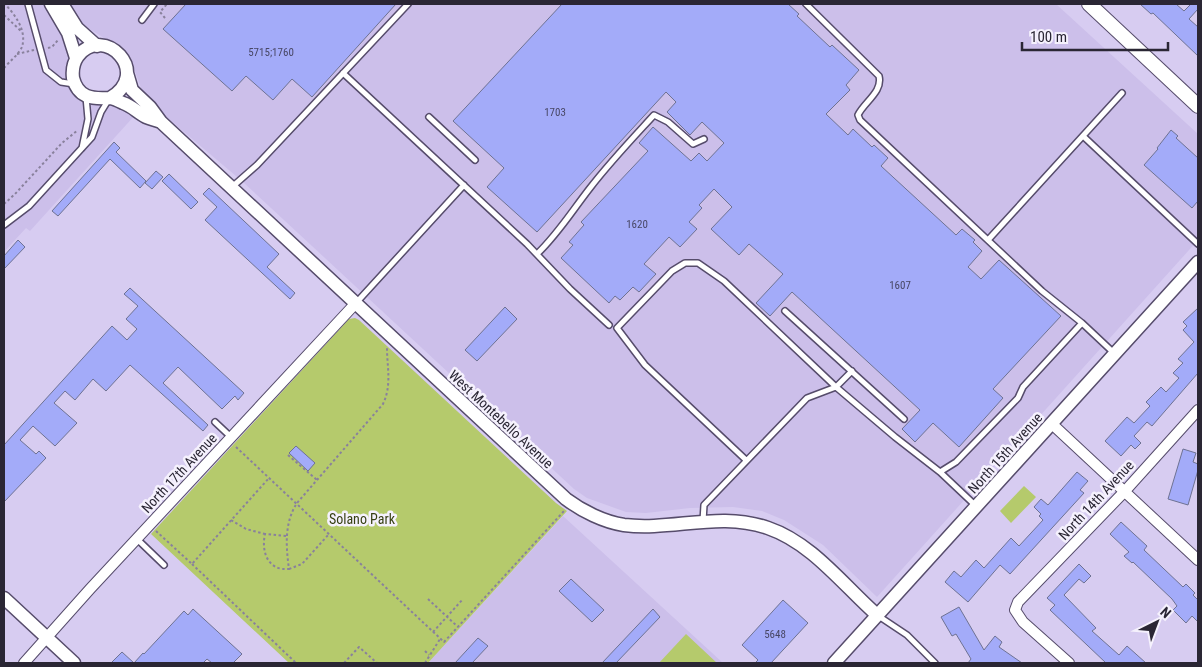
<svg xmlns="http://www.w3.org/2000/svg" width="1202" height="667" viewBox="0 0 1202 667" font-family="'Roboto Condensed',sans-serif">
  <rect width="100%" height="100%" fill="#d7ccf1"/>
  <!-- built -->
  <path fill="#ccbfea" d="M4,4H47L67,45L71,89L84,102L122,107L136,114L30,231L26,228L4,252Z
    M68,4H1056L1198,134V240L877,597L823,545L784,520L762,511L733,507L690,508L646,513L626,512L587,498L574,489L243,182L145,99L133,66L101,36L78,22Z
    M563,516L723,663H428Z"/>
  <!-- green -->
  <path fill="#b5ca6c" d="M355,318L359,320L556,503L567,511L428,663H289L151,534L349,319Z
    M1024,486L1036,497L1011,523L1000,511Z
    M686,634L717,663H659Z"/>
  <!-- building -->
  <path fill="#a3abf9" stroke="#6e7293" d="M186,4H396L312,97L292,79L273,100L246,76L232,91L163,29Z
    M562,4H788L799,14L797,16L830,47L832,45L859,70L846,85L850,90L826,114L848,135L853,129L872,147L874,145L888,158L881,166L956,235L962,229L975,240L973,242L982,251L968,267L981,279L999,260L1061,316L993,389L1003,398L959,447L933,423L915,442L902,429L920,410L792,292L770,316L756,303L783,274L749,244L739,255L711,229L732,207L714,189L699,205L702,208L689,222L697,229L680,247L669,237L644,264L656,274L639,292L633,287L620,300L615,296L609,303L561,258L573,245L569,242L584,225L581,222L648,151L639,143L653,127L691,161L699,153L707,161L724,143L702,122L690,135L667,112L676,102L666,92L537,232L487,187L504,168L453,121Z
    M1140,4H1176L1184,11L1191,4H1198V9L1189,19L1198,27V56L1153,13L1151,14Z
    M1171,130L1178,136L1176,138L1198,158V201L1192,208L1144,165L1158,149L1157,148Z
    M114,142L120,148L116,152L146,181L140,188L110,159L58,216L52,211Z
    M156,171L163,177L152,189L145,183Z
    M169,174L198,202L191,209L162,181Z
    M209,188L279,254L267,267L295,293L290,299L205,220L217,207L203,194Z
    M18,240L25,247L4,269V256Z
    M130,288L244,393L238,400L235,396L222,409L178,367L163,383L208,425L203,431L130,365L106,391L93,379L75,400L65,391L54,403L77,423L55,446L33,426L20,440L36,454L39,451L46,458L4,502V445L112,326L127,340L137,329L126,319L138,306L124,294Z
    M505,307L517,319L477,361L465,350Z
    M1198,308V373L1152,426L1147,422L1134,436L1141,443L1135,449L1131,445L1121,456L1105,441L1127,417L1134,423L1150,406L1146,402L1161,387L1166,392L1179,378L1173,373L1183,363L1178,359L1194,342L1183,330L1187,326L1183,322Z
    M296,446L315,463L308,471L289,453Z
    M1183,449L1196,453L1193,462L1198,464V470L1188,505L1168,499Z
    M1077,472L1088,481L1080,490L1084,493L1010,574L1000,565L968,602L945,582L954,571L961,577L976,560L984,568L1011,538L1019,546L1043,520L1039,516L1041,514L1034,507L1041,499L1048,505Z
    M1121,522L1147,546L1144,550L1183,587L1186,584L1195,593L1193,595L1198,600V622L1192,616L1186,623L1173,610L1177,606L1172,599L1133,562L1132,563L1124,556L1129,552L1110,534Z
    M1079,564L1091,576L1084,583L1079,579L1064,595L1096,628L1092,631L1119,655L1127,646L1146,663H1106L1050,610L1055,605L1047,598Z
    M571,579L604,610L592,622L559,591Z
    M783,600L808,623L771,663H755L758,660L742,645Z
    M959,607L984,650L995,636L1002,642L999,647L1022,663H968L971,659L956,634L952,636L941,617Z
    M193,609L242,654L233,663H212L207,659L203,663H111L122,652L134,663L143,653L144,654L184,611L188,615Z
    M653,609L660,617L616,663H602Z
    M478,638L488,646L472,663H455Z"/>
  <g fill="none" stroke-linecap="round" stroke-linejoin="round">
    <!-- service casing -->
    <g stroke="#564c6b" stroke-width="8">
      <path id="service" d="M28,4L46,70L61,82L74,84
        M806,4L879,76C883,92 864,102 858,115L860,120L1042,291L1082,323L1115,354
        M142,20L154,4
        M343,73L527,244L570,289L609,325
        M429,117L475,160
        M1083,136L1198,244
        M82,148L88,119L86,97
        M232,187L257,165L408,4
        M4,225L29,206L92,137L101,112L109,99
        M988,240L1122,93
        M537,254C558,234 572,211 590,188C610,162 632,139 654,115L668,122L693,144L704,139
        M356,303L464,185
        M785,311L904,419
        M215,422L231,437
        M746,460L645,365L617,328L672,271L685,263H698L724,281L836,387L895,437L940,472L976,506
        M940,472L956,462L1018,398L1023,387L1082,323
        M703,521L704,505L807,398L836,387L852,371
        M137,539L164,565
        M877,615L907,635L935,663"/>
    </g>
    <!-- minor casing -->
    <g stroke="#564c6b" stroke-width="12">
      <path id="minor" d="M1052,424L1198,560
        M24,663L90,589L355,304
        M1069,663L1023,622L1015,610L1018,602L1125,491L1198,410"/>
    </g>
    <!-- tertiary casing -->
    <g stroke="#564c6b" stroke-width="15">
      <path id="tertiary" d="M51,4L68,33L76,58
        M62,4L77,28L97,46
        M127,73L132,90L150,107L161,122L566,499C582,511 604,522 624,525C673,531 719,511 768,528C812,543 843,585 877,615
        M110,98C153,73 104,23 78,56C73,63 72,70 73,78C78,98 92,99 109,98C113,98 119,101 123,103C132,106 138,113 146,117C151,119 156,120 161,122
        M4,598L74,663
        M834,663L1198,262"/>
    </g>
    <!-- secondary casing -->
    <g stroke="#564c6b" stroke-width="16">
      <path id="secondary" d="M1089,4L1198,106"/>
    </g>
    <!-- path -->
    <path stroke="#89819c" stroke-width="2" stroke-dasharray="2.5 2.5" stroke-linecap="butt" d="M4,15L22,32
      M165,18L160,12L167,4
      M48,48L52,47L58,40
      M17,54L34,50
      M4,68C9,62 19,54 22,47C27,30 15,15 5,4
      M4,204L15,194L62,143L78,130
      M236,447L444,642L564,511
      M288,455L317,480
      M231,520L246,529L265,534
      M156,531L192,564L269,478
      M286,536L265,534C261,552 268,571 289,569C286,547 284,523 297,503L383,404C392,385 387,367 387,348
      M192,564L296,663
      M289,569L302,564L329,534
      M428,599L458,627
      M433,632L463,599
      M425,651L429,655
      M344,663L359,647L377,663
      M425,663L440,639"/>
    <!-- service -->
    <use href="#service" stroke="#fff" stroke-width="5"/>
    <!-- minor -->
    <use href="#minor" stroke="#fff" stroke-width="10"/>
    <!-- tertiary -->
    <use href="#tertiary" stroke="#fff" stroke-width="12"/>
    <!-- secondary -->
    <use href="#secondary" stroke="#fff" stroke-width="14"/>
  </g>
  <g text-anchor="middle" stroke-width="5" stroke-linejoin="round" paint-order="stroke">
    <!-- number labels -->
    <g font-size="11" fill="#484765">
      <text x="271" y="56">5715;1760</text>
      <text x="555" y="116">1703</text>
      <text x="637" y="228">1620</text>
      <text x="900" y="289">1607</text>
      <text x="775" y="638">5648</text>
    </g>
    <!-- street labels -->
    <g font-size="14" fill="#2a2634" stroke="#f5f1fd">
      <text transform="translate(501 419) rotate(43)" y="5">West Montebello Avenue</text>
      <text transform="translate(1005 453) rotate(-48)" y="5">North 15th Avenue</text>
      <text transform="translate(179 473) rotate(-47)" y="5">North 17th Avenue</text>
      <text transform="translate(1096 500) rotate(-47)" y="5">North 14th Avenue</text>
    </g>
    <!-- park labels -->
    <g font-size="14" fill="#374012" stroke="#f5f1fd">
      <text x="362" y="524">Solano Park</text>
    </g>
  </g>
  <!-- border -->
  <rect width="1202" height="667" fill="none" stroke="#2a2634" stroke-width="10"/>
  <!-- north arrow -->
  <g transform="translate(1157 622) rotate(42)" stroke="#f5f1fd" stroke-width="4" paint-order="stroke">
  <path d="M0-4L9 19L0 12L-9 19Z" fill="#2a2634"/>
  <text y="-8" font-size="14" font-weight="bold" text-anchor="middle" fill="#2a2634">N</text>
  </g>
  <!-- scale -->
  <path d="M1022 42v8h146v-8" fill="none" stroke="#2a2634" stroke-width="2.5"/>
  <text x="1030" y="42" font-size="15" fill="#2a2634" stroke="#f5f1fd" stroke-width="4" paint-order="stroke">100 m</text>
</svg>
